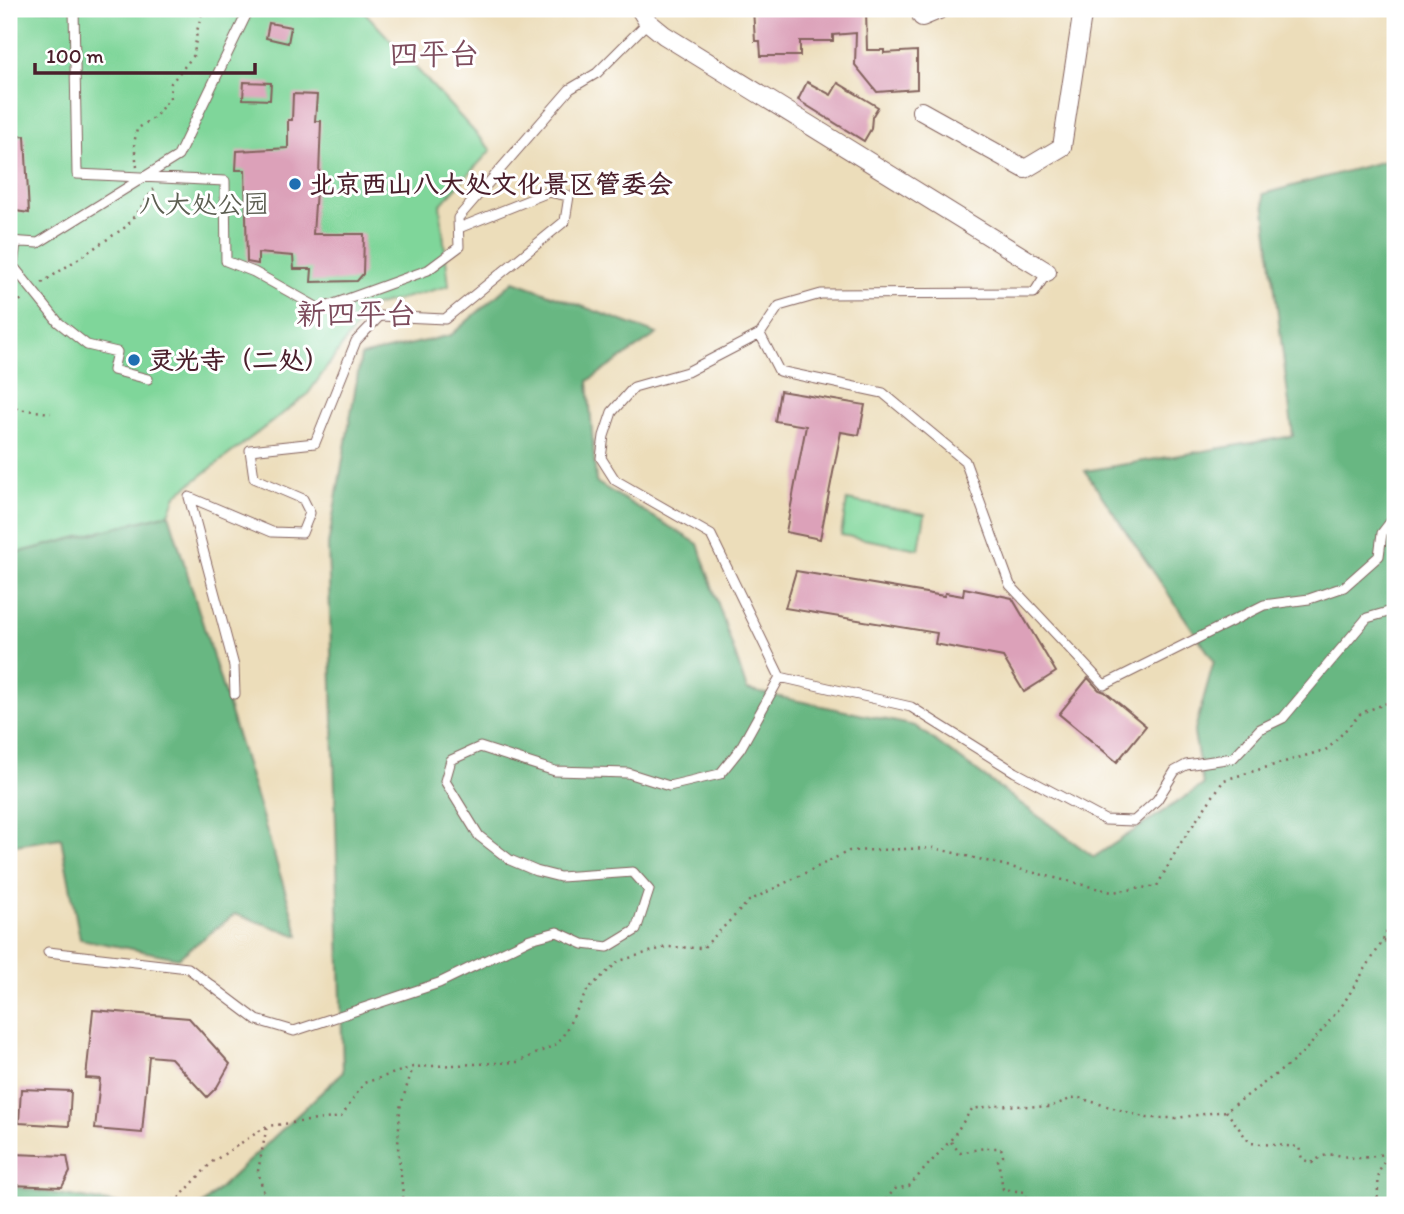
<svg xmlns="http://www.w3.org/2000/svg" width="1404" height="1214" viewBox="0 0 1404 1214" font-family="Itim,'LXGW WenKai TC',sans-serif">
  <rect width="100%" height="100%" fill="#fff"/>
  <filter id="ink" filterUnits="userSpaceOnUse"><feTurbulence type="fractalNoise" baseFrequency=".0143" numOctaves="2"/><feDisplacementMap in="SourceGraphic" scale="14" xChannelSelector="R" yChannelSelector="G"/><feConvolveMatrix kernelMatrix="1 2 1 2 8 2 1 2 1" color-interpolation-filters="sRGB"/></filter>
  <filter id="wash" filterUnits="userSpaceOnUse"><feTurbulence type="fractalNoise" baseFrequency=".00686" numOctaves="4" result="noise"/><feDisplacementMap in="SourceGraphic" scale="28" xChannelSelector="R" yChannelSelector="G"/><feGaussianBlur stdDeviation="1.57" result="paint"/><feColorMatrix in="noise" values="0 0 0 0 0 0 0 0 0 0 0 0 0 0 0 0 0 1.4 0 .05"/><feComposite in="paint" operator="in"/></filter>
  <g filter="url(#wash)">
    <rect width="100%" height="100%" fill="#ecddba"/>
    <!-- green -->
    <path fill="#7fd69a" stroke="#647a62" stroke-width="2" d="M9,9H362L491,150L440,205L449,286L370,307L307,395L176,495L169,514L9,555Z
      M847,500L925,514L919,549L841,535Z"/>
    <!-- forest -->
    <path fill="#67b782" stroke="#586b56" stroke-width="2" d="M1395,158V1205H202L343,1072L328,545L361,356L451,335L514,281L657,334L588,381L596,482L698,544L747,690L915,726L1094,857L1203,785L1194,733L1214,661L1085,471L1293,436L1263,194Z
      M169,514L299,936L235,914L178,958L80,939L61,838L9,846V555Z
      M9,1186L126,1205H9Z"/>
    <g id="blocks">
      <!-- building -->
      <path fill="#dca1b9" d="M753,9H866L867,50H884V53L917,51V89L877,92L855,65L856,33L833,35V41H800V56H761L760,41H755Z
        M269,23L291,27L288,43L266,38Z
        M244,82L271,83L270,100L243,99Z
        M807,82L831,95L838,83L878,107L872,117L871,129L864,141L798,100Z
        M293,94L317,95L315,121H321L319,175H317L313,234H364L363,274L357,281L311,282L312,269H294L293,256L258,253V264L247,262L245,170H236L237,151L288,148V120H292Z
        M25,136L29,213L9,210V137Z
        M780,391L865,405L859,435L841,432L820,539L786,532L806,426L775,421Z
        M796,571L944,596L945,593L963,596L964,588L1012,598L1056,672L1024,692L1003,657L935,644L937,633L785,608Z
        M1088,678L1099,690L1105,692L1146,726L1117,762L1059,714Z
        M93,1010L189,1018L230,1064L217,1087L207,1097L171,1058L149,1056L142,1133L95,1129L100,1079L86,1078Z
        M21,1089L71,1091L69,1126L19,1123Z
        M13,1154L67,1156L70,1172L62,1187L10,1185Z"/>
    </g>
  </g>
  <g filter="url(#ink)">
    <use href="#blocks" fill-opacity="0" stroke="#83625d" stroke-width="2"/>
    <g fill="none" stroke-linecap="round" stroke-linejoin="round">
      <!-- service casing -->
      <g stroke="#83625d" stroke-width="11">
        <path id="service" d="M74,9L77,174L225,181L226,261L254,272L320,309L428,270L459,247L458,218L570,89L597,73L648,22
          M9,241L38,243L178,156L249,9
          M16,242L13,266L58,322L87,345L117,352L113,370L148,379
          M1047,272L1034,293L821,294L779,306L760,334L779,371L883,393L965,461L1010,585L1104,685L1264,605L1309,599L1344,587L1379,556L1382,533L1395,516
          M760,334L687,372L634,387L612,412L604,436L601,458L615,480L711,535L780,677L911,707L1015,772L1105,820L1134,821L1157,800L1175,771L1186,765L1233,758L1260,729L1283,718L1367,618L1395,610
          M235,694L234,666L189,497L272,532L302,533L310,513L303,499L254,478L250,450L315,443L356,341L380,316L445,319L565,221L569,196L549,192L459,228
          M48,952L188,968L257,1020L294,1031L439,983L530,939L557,932L583,944L608,947L636,930L649,890L633,872L560,877L536,871L510,860L479,836L445,781L451,760L480,747L555,771L628,773L669,786L720,774L740,749L780,677"/>
      </g>
      <!-- minor casing -->
      <g stroke="#83625d" stroke-width="20">
        <path id="minor" d="M640,9L648,22L664,35L1047,272
          M922,17L941,9
          M921,111L1025,169L1062,147L1083,9"/>
      </g>
      <!-- path -->
      <path stroke="#83625d" stroke-width="2.5" stroke-dasharray="2 5" stroke-linecap="butt" d="M137,167L134,144L137,129L155,117L170,97L171,83L194,55L197,31L203,9
        M42,283L127,226L154,189
        M9,289L17,290
        M9,310L23,298
        M9,408L51,413
        M1383,940L1395,914
        M1226,1111L1250,1143L1299,1147L1302,1159L1312,1163C1331,1147 1341,1159 1361,1158C1372,1157 1385,1154 1395,1150
        M951,1142L960,1153L984,1148H1001L1003,1156L998,1160L1003,1189L1025,1192L1028,1202L1035,1205
        M159,1205L179,1198L212,1162L267,1126L341,1117L364,1083L413,1067L518,1062L559,1043L588,989L619,961L666,947L703,948L749,901L849,851L934,848L1112,892L1157,886L1180,844L1224,780L1328,749L1361,713L1395,700
        M267,1205L258,1171L267,1126
        M404,1205L398,1147L400,1108L413,1067
        M881,1205L895,1189L909,1186L950,1141L972,1109L998,1105L1049,1107L1076,1097L1147,1118H1176L1226,1111L1294,1061L1311,1044L1343,1004L1383,941L1395,943
        M1377,1205L1379,1172L1389,1152"/>
      <!-- service -->
      <use href="#service" stroke="#fff" stroke-width="9"/>
      <!-- minor -->
      <use href="#minor" stroke="#fff" stroke-width="18"/>
    </g>
  </g>
  <!-- markers -->
  <g fill="#1f6fb2" stroke="#fff" stroke-width="2.5">
    <circle cx="295" cy="184" r="7"/>
    <circle cx="134" cy="360" r="7"/>
  </g>
  <g text-anchor="middle" stroke-width="6" stroke-linejoin="round" paint-order="stroke">
    <!-- poi labels -->
    <g font-size="26" font-weight="bold" fill="#4a1f2b" stroke="#fff" text-anchor="start">
      <text x="309" y="193">北京西山八大处文化景区管委会</text>
      <text x="148" y="369">灵光寺（二处）</text>
    </g>
    <!-- park labels -->
    <g font-size="26" fill="#5d5f52" stroke="#fff">
      <text x="204" y="213">八大处公园</text>
    </g>
    <!-- quarter labels -->
    <g font-size="30" fill="#7d4c5d" stroke="#fff">
      <text x="434" y="64">四平台</text>
      <text x="356" y="324">新四平台</text>
    </g>
  </g>
  <!-- margin -->
  <rect width="1404" height="1214" fill="none" stroke="#fff" stroke-width="35"/>
  <!-- scale -->
  <path d="M35 63v10h220v-10" fill="none" stroke="#4a1f2b" stroke-width="3.5"/>
  <text x="46" y="63" font-size="21" fill="#4a1f2b" stroke="#ffffff" stroke-width="5" paint-order="stroke">100 m</text>
</svg>
